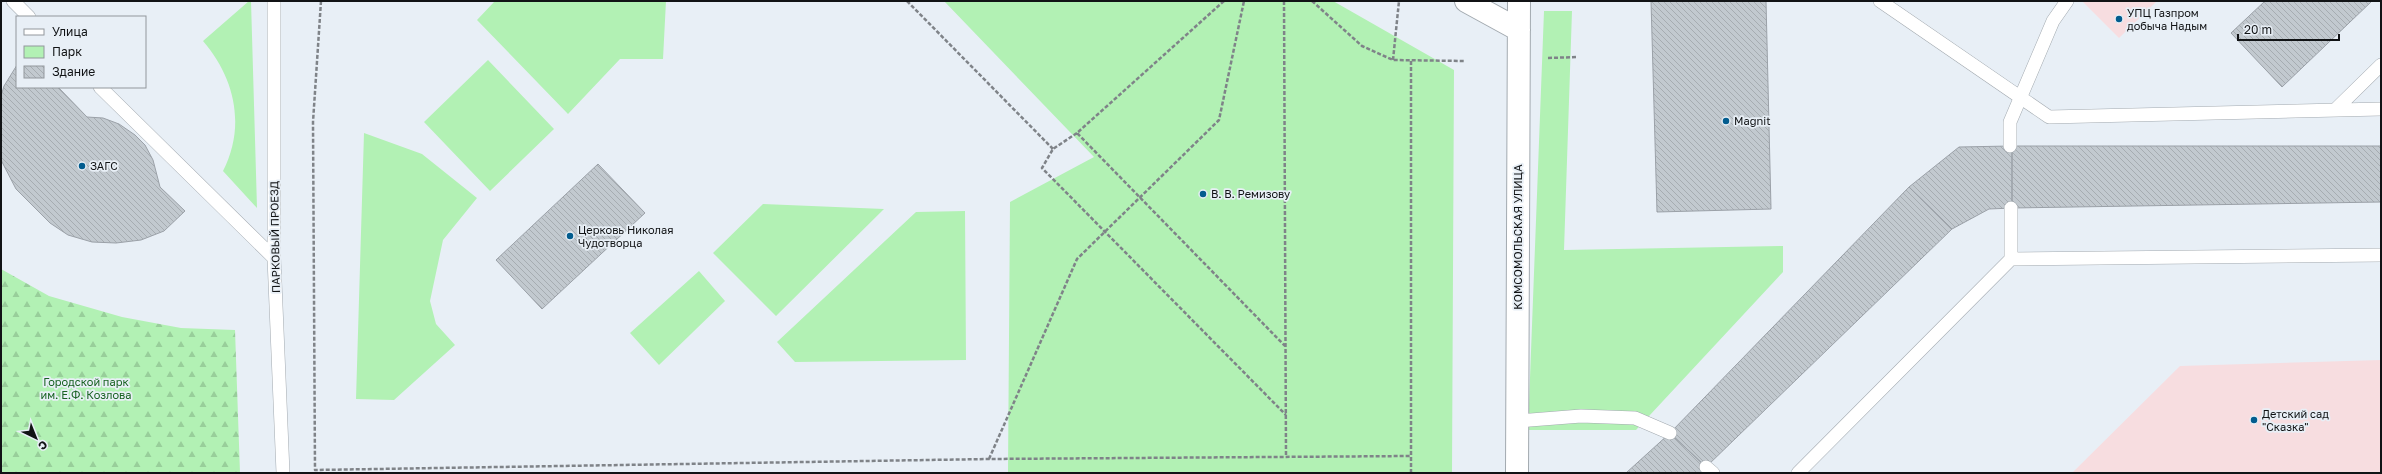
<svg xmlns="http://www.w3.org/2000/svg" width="2382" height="474" viewBox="0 0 2382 474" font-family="'Golos Text',sans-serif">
  <defs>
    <pattern id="forest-firs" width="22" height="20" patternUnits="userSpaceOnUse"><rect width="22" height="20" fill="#b2f1b4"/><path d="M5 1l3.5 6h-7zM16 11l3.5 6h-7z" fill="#98ce9a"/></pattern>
    <pattern id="building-back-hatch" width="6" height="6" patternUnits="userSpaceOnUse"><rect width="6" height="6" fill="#c2c9cf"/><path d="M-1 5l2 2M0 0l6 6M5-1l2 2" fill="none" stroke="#a6acb1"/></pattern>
  </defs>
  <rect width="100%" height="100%" fill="#e8eff6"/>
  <!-- education -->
  <path fill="#f7dde0" d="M2082,1H2157L2119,38Z
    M2381,360V473H2072L2180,366Z"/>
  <!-- green -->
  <path fill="#b2f1b4" d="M249,1H251L257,208L223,171C246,126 235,78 203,41Z
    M666,1L663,59H620L568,114L477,20L494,2Z
    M944,1H1333L1454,70L1452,473H1008L1010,202L1094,157Z
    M1544,11H1572L1564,250L1783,246V272L1636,430H1528Z
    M488,60L554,129L490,191L424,122Z
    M364,133L422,154L477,198L443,240L430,301L436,324L455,345L394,400L356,399Z
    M763,204L884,209L776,316L713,253Z
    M965,211L966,360L795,362L777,342L916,212Z
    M699,271L725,301L659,365L630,333Z"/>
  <!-- forest -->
  <path fill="url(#forest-firs)" d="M1,269L49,296L122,317L181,328L235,330L240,473H1Z"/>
  <!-- building -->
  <path fill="url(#building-back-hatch)" stroke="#9ba1a8" d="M1651,1H1766L1771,209L1657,212Z
    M2265,1H2372L2282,87L2231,33Z
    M17,65V87H58L87,117L103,118L119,124L135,135L145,145L153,160L160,187L185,211L164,231L141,240L116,243L92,242L68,235L50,223L16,189L1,160V96L4,86Z
    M2010,146H2012V208L1989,209L1952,229L1909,187L1959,147Z
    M2012,146H2381V202L2012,208Z
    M598,164L645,213L542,309L496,260Z
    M1909,187L1952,229L1706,467L1670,433Z
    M1670,433L1706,467L1702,473H1626Z"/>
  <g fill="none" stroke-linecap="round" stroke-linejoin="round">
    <!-- lane casing -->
    <g stroke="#a3aab0" stroke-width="14">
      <path id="lane" d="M13,1L29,17
        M274,1V258L283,473
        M1880,1L2049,117L2381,109
        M100,87L274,258
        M2335,110L2381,65
        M2010,146V122L2053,21L2067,1
        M2011,208V259
        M1517,421L1581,416L1635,418L1670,433
        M1706,467L1713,473
        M1798,473L2011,259L2381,255"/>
    </g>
    <!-- secondary casing -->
    <g stroke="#a3aab0" stroke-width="24">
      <path id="secondary" d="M1466,1L1519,30
        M1517,473L1519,1"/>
    </g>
    <!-- path -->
    <path stroke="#7f8388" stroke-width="2.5" stroke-dasharray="4 2" stroke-linecap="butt" d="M321,1L313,122L315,470L989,459L1411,456
      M907,1L1053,149
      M1224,1L1077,133L1285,346
      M1284,1L1286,456
      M1312,1L1362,46L1393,60L1464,61
      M1548,58L1577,57
      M1393,60L1399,1
      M1077,133L1053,149L1042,168L1286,415
      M989,459L1077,259L1219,120L1244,1
      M1411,473V60"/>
    <!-- lane -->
    <use href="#lane" stroke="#fff" stroke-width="13"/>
    <!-- secondary -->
    <use href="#secondary" stroke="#fff" stroke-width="22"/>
  </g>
  <!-- markers -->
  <g fill="#025c8e" stroke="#e8eff6" stroke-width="1.5">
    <circle cx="2119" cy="19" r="4"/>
    <circle cx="1726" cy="121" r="4"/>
    <circle cx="82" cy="166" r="4"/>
    <circle cx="1203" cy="194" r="4"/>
    <circle cx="570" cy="236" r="4"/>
    <circle cx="2254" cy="420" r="4"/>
  </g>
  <g text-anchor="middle" stroke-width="3.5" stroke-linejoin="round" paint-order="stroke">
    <!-- poi labels -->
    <g font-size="11" fill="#111315" stroke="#e8eff6" text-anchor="start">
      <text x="2127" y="17">УПЦ Газпром<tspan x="2127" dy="13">добыча Надым</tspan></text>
      <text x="1734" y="125">Magnit</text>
      <text x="90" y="170">ЗАГС</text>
      <text x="1211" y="198">В. В. Ремизову</text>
      <text x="578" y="234">Церковь Николая<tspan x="578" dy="13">Чудотворца</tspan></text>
      <text x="2262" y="418">Детский сад<tspan x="2262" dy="13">"Сказка"</tspan></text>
    </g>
    <!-- street labels -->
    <g font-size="11" fill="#111315" stroke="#e8eff6">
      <text transform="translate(275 237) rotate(-91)" y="4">ПАРКОВЫЙ ПРОЕЗД</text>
      <text transform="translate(1518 237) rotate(-90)" y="4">КОМСОМОЛЬСКАЯ УЛИЦА</text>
    </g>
    <!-- park labels -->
    <g font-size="11" fill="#196323" stroke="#e8eff6">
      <text x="86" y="386">Городской парк<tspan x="86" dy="13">им. Е.Ф. Козлова</tspan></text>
    </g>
  </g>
  <!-- border -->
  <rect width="2382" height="474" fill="none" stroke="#111315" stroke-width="4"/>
  <!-- legend -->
  <rect x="16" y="16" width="130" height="72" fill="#e8eff6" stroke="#92979c"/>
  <rect x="24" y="29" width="20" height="6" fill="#ffffff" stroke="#92979c"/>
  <text x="52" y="36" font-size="12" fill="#111315">Улица</text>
  <rect x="24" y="46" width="20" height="12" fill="#b2f1b4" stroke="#92979c"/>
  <text x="52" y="56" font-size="12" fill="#111315">Парк</text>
  <rect x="24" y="66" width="20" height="12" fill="url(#building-back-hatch)" stroke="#92979c"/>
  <text x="52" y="76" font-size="12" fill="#111315">Здание</text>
  <!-- north arrow -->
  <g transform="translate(36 438) rotate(137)" stroke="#e8eff6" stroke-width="3" paint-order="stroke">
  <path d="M0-3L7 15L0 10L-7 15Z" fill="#111315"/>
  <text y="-6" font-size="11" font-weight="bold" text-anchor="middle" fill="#111315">С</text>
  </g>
  <!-- scale -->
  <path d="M2238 34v6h101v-6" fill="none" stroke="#111315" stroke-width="2"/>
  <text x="2244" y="34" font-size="12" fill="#111315" stroke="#e8eff6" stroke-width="3" paint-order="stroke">20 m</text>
</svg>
